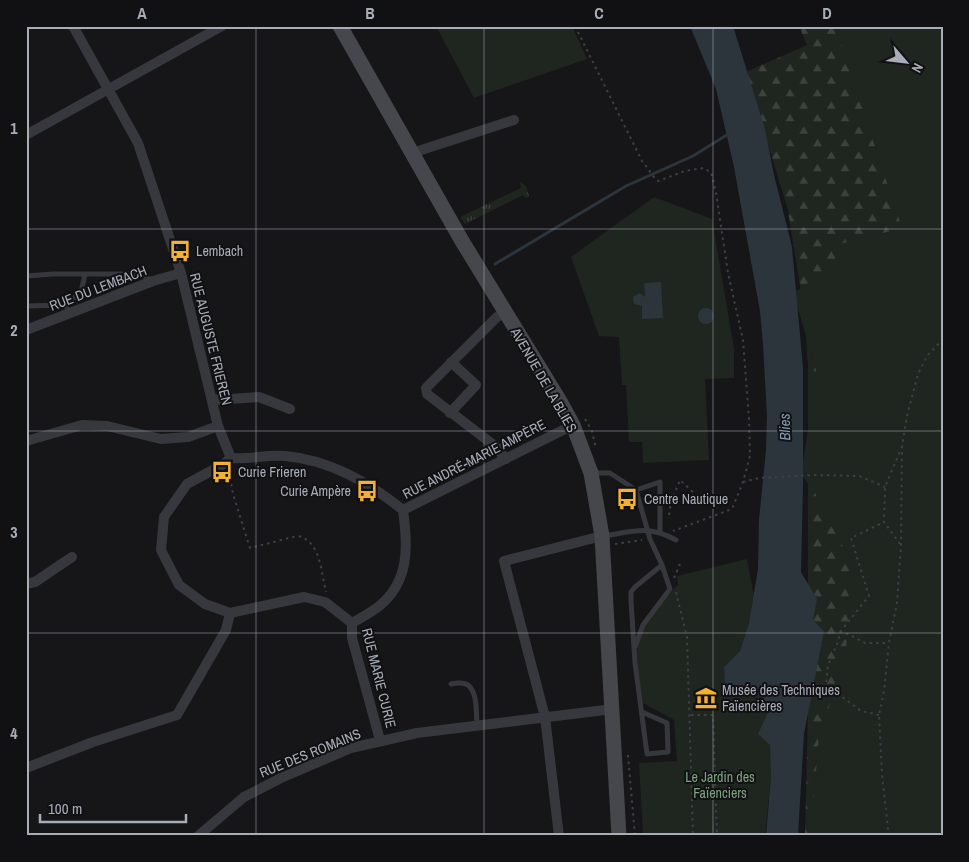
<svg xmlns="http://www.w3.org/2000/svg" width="969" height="862" viewBox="0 0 969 862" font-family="'Archivo Narrow',sans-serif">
  <defs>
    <pattern id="grass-tufts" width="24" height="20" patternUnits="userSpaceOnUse" patternTransform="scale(1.25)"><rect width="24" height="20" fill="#1e261f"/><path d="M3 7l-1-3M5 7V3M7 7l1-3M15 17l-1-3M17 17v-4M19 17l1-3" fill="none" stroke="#3c433d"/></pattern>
    <pattern id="forest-firs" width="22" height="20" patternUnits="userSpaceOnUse" patternTransform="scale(1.25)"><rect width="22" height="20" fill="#1e261f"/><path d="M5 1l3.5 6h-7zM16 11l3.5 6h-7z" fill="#3c433d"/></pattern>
  </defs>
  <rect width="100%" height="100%" fill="#161618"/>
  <!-- grass -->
  <path fill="url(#grass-tufts)" d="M520,182L526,186L529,196L526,198L523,195L465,224L460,217L521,188Z"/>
  <!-- forest -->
  <path fill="url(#forest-firs)" d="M799,26H943V836H805L808,713V364L804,311L788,210L746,72L807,45Z"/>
  <!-- green -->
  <path fill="#1e261f" d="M436,26H572L587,59L474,98Z
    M835,26H943V836H814L813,809L819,735L832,698L847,642L850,560L815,493L801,474L817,373L793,292L841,270L836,245L902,228Z
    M654,197L712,219L734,349V378L705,379L709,460L643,463L642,442H629L626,385H622L619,337L599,336L571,257Z
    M747,559L754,597L749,623L740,651L724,667L726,691L763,689L770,707L771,776L765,836H643L639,763L677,761L674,720L643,703C641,686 636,668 637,651C638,627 662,601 678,585L677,576Z"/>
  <!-- water -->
  <path fill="#2c353c" d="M690,26H733L765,129L774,175L792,247L803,368V487L801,572L817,599L813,620L824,631L804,734L798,836H766L771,776L770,745L758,734L770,708L764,705L763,690L725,691L724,667L740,651L749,623L758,569L759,520L766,450L767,416L763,344L760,311L734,167L716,89Z
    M661,282L663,318L642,319V306L634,304L633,297L640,293L645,297L644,283Z
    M698 316a8 8 0 1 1 16 0a8 8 0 1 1-16 0Z"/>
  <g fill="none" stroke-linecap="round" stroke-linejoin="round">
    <!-- stream -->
    <path stroke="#2c353c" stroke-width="3" d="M495,264L626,186L693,156L730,133"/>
    <!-- path -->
    <path stroke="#3d3f44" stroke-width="2" stroke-dasharray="2.5 4" stroke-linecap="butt" d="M575,26L643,163C649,168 652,177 658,181L685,171L703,168L711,172L716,193L728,273L743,340L749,419L750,456L743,482L732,509L673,531
      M585,419L592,431L596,449
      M229,471L233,494L250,548L297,536C321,540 321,573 326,592
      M743,482L759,478L813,475L859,476L885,487
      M669,515L671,502L680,480L695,494L698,504
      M615,544L642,540
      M900,544L884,522L885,487L901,449
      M674,578L680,564
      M676,592L687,637L693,836
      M840,632L869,596L851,538L884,522
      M691,715H713L717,836
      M879,715L861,711L826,685L828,665L838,642L840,632L848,634L865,643H888
      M628,755L635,836
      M887,836L888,829L882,774L879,715L884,691L889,643L897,603L901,545L902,447L907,416L918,374L927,356L943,339"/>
    <!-- lane -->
    <path stroke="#37383d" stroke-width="5" d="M26,276L53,274H141L152,281
      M66,305L81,292L85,274
      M26,306L66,305L69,314
      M592,473H610L636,490L650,539L662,565L670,589L643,625L635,647
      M636,490L660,482V532
      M603,536C633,532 647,524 676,540
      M451,684C456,683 463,682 468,685C478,693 476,714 477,726
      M642,712L667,723L668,752L647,754L635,663L631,601V592L635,587L662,565"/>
    <!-- street -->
    <path stroke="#37383d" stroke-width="10" d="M73,26L138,143L181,273L218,426L231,458
      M26,135L222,26
      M412,153L514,120
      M505,313L497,317L426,388L427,394L495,446L506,459
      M26,330L153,281L181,273
      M212,400L259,397L290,409
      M450,413L476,385L451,362
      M26,441L82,425L107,426L161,439L188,437L218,426
      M26,584L35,582L72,557
      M352,623C361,618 370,613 378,607C410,582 408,546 403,510L573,425
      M380,740L352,638V623L325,602L304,597L230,613L205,604L179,585L161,550L164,517L187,484L222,465L231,458C249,460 267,454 285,456C330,460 368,482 403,510
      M26,768L93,742L177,715L226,630L230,613
      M198,836L244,797L281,778L351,748L417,733L613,709
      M559,836L545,717L504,561L602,536"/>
    <!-- secondary -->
    <path stroke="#45474d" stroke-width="15" d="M340,26L462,241L561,403L573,425L591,473L602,536L619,836"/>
  </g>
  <!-- grid -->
  <path fill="none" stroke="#a8adb8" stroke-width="1" stroke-opacity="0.55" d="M256,26V836M484,26V836M713,26V836M26,229H943M26,431H943M26,633H943"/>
  <!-- icons -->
  <defs>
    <g id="bus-bare" transform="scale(1.725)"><path d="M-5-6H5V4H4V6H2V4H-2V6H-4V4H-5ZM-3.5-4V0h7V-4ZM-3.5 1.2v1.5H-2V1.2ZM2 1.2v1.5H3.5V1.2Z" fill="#f2b134" stroke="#111113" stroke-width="2.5" paint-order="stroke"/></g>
    <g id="museum-bare" transform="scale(1.725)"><path d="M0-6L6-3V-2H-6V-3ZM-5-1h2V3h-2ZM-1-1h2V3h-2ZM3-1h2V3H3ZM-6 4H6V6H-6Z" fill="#f2b134" stroke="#111113" stroke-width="2.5" paint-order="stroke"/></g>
  </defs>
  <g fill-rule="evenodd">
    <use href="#bus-bare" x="180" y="251"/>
    <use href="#bus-bare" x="222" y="472"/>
    <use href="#bus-bare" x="367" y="491"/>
    <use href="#bus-bare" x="627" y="499"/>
    <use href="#museum-bare" x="706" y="698"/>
  </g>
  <g text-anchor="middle" stroke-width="4" stroke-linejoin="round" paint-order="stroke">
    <!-- poi labels -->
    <g font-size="14" fill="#a8adb8" stroke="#111113" text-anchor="start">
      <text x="196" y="256">Lembach</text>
      <text x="238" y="477">Curie Frieren</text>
      <text x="351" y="496" text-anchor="end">Curie Ampère</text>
      <text x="644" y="504">Centre Nautique</text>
      <text x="722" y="695">Musée des Techniques<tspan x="722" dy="16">Faïencières</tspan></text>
    </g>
    <!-- street labels -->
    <g font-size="14" fill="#a8adb8" stroke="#111113">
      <text transform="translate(98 288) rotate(-21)" y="5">RUE DU LEMBACH</text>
      <text transform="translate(211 339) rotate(76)" y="5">RUE AUGUSTE FRIEREN</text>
      <text transform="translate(544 380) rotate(60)" y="5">AVENUE DE LA BLIES</text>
      <text transform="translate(474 459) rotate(-27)" y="5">RUE ANDRÉ-MARIE AMPÈRE</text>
      <text transform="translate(379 678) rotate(76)" y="5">RUE MARIE CURIE</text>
      <text transform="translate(310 753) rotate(-22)" y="5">RUE DES ROMAINS</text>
    </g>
    <!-- park labels -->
    <g font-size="14" fill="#7fa381" stroke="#111113">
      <text x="720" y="782">Le Jardin des<tspan x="720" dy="16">Faïenciers</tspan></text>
    </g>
    <!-- water labels -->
    <g font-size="15" font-style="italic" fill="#7f9bb3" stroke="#111113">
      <text transform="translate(785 427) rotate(-91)" y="5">Blies</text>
    </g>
  </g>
  <!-- border -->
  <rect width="969" height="862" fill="none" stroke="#111113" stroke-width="55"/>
  <!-- north arrow -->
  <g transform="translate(906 62) rotate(118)" stroke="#111113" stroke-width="4" paint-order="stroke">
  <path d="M0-4L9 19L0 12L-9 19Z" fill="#a8adb8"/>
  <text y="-8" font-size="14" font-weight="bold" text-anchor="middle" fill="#a8adb8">N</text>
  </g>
  <!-- scale -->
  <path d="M40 814v8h146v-8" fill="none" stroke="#a8adb8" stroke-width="2.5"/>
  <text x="48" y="814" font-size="15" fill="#a8adb8" stroke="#111113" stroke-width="4" paint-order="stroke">100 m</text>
  <rect x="28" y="28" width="914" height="806" fill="none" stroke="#a8adb8" stroke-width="2"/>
  <g font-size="16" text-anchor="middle" font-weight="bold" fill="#a8adb8">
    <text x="142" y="19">A</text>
    <text x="370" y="19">B</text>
    <text x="599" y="19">C</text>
    <text x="827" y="19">D</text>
    <text x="14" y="134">1</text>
    <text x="14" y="336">2</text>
    <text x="14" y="538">3</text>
    <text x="14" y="739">4</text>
  </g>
</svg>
